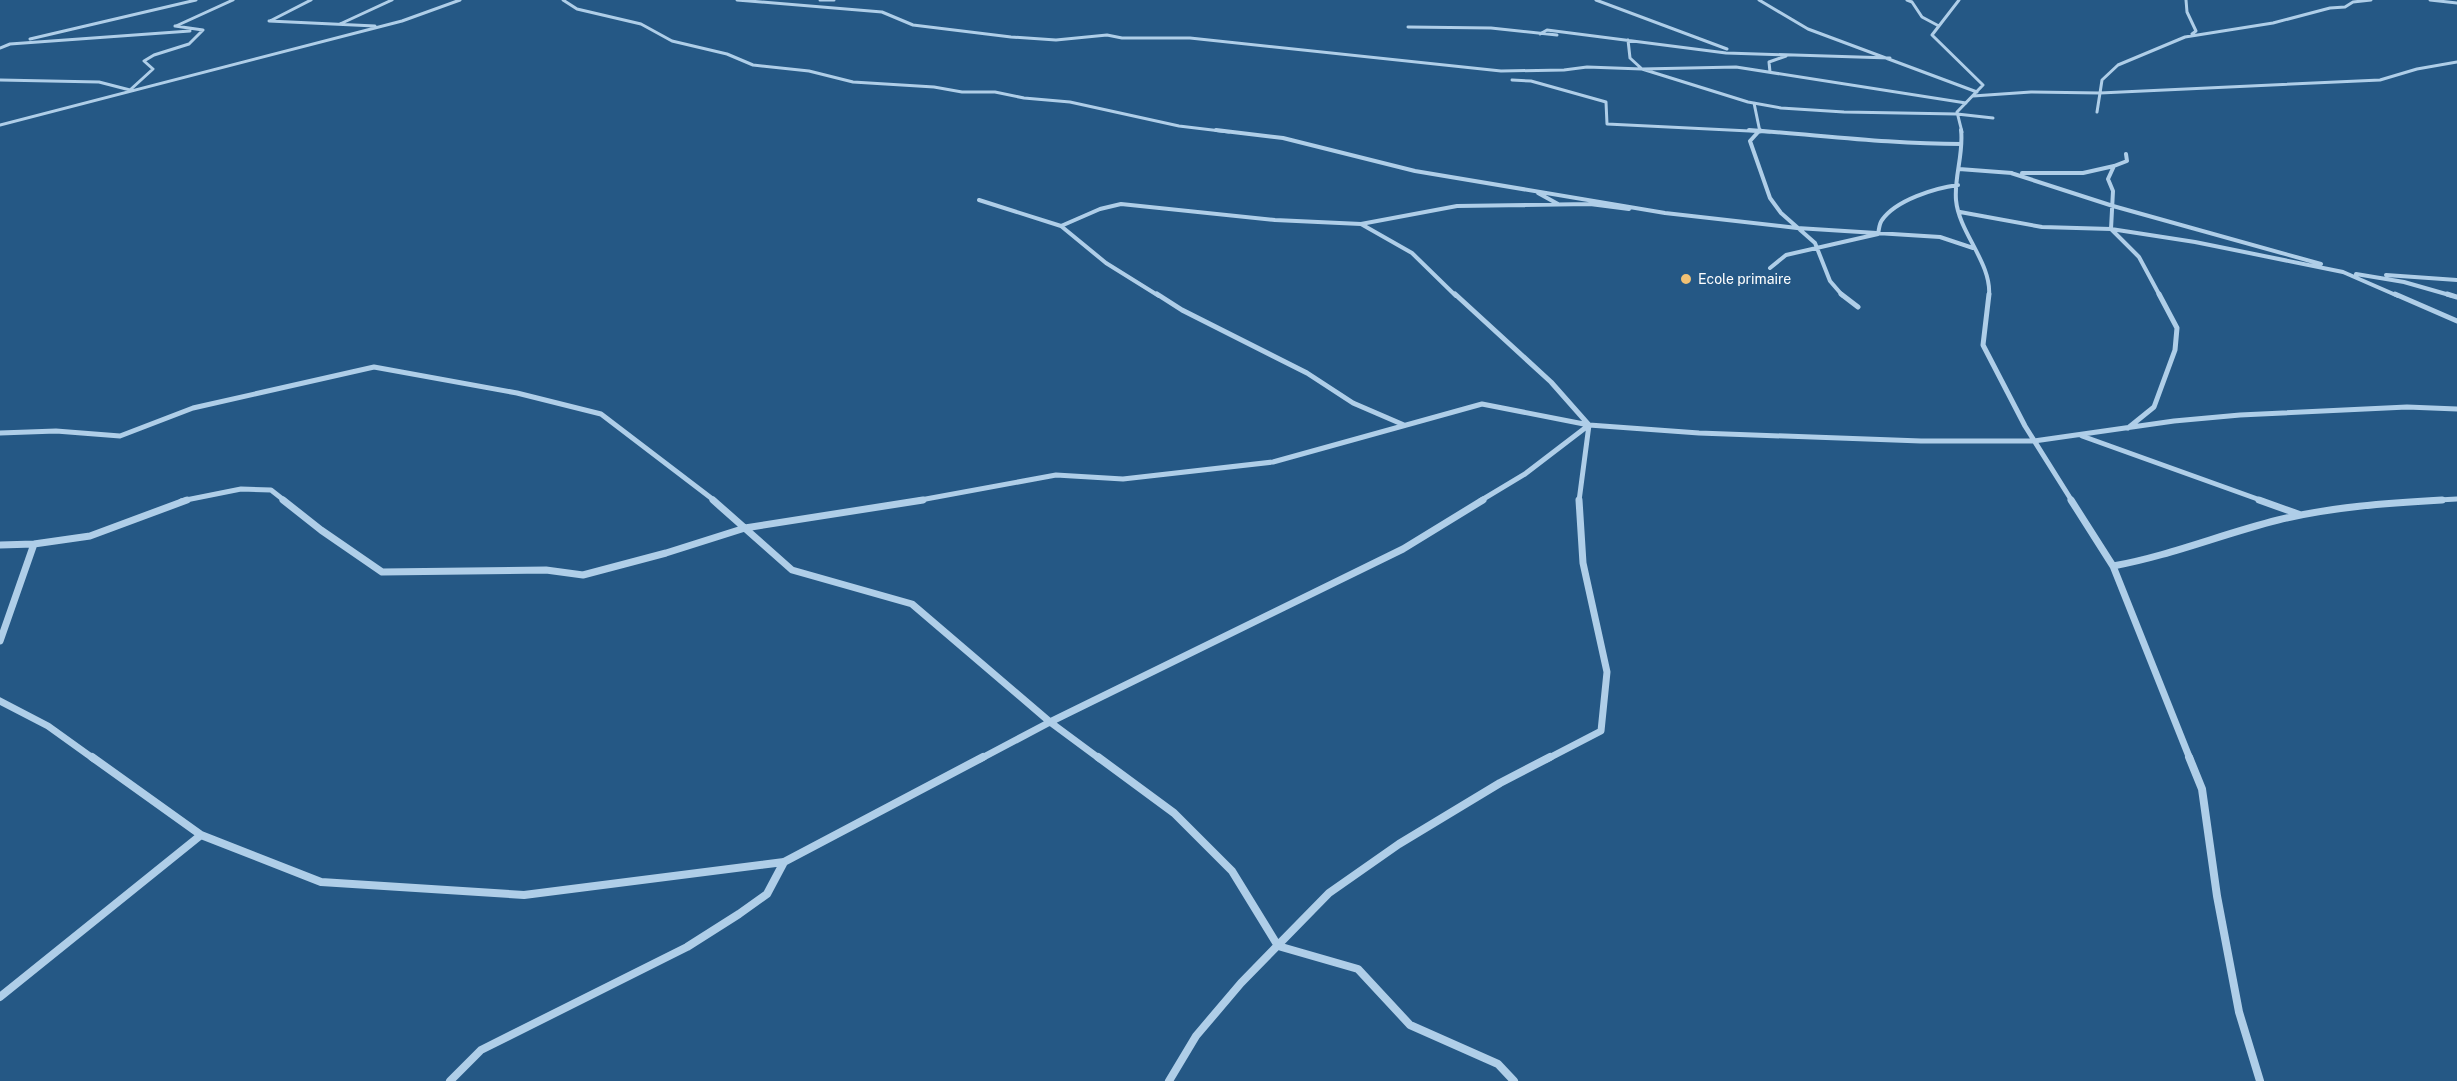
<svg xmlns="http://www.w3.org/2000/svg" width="2457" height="1081" viewBox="0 0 2457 1081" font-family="'Public Sans',sans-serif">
  <rect width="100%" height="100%" fill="#255885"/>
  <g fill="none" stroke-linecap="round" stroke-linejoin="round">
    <!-- street-far4 -->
    <path stroke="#afcee8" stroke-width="3" d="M563,0L577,9L641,24L672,41L727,54L753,65L809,71L853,82L934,87L962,92H995L1024,98L1070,102L1179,126L1229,132
      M737,0L882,12L913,25L1011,37L1056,40L1107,35L1122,38H1190L1501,71L1564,70L1587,67L1642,69L1748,102L1781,108L1844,112L1957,114L1993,118
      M820,0H834
      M1596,0L1727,49
      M1759,0L1808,29L1977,92
      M1907,0L1912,2L1922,17L1937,25
      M1959,0L1932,35L1983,85L1957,112L1962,132
      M2186,0L2187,12L2196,31L2192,34
      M2371,0L2353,2L2345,7L2330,8L2273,23L2185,37L2118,65L2102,80L2100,93L2380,80L2417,69L2457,62
      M2430,0L2457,3
      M269,21L375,26
      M270,21L311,0
      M340,24L392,0
      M176,26L233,0
      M1408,27L1491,28L1557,35
      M1540,34L1547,30L1726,53L1890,58
      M30,39L196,0
      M1628,40L1630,58L1642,69L1736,67L1966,103
      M0,48L10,44L190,31
      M1770,72L1769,62L1786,56
      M0,80L99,82L130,90L153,69L144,61L154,55L189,44L203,30L175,26
      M1512,80L1531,81L1606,102L1607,124L1770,132
      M1973,96L2031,92L2100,93L2097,112
      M1754,103L1760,132
      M0,125L402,21L460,0"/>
    <!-- street-far3 -->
    <path stroke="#afcee8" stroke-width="4" d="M1216,130L1283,138L1415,171L1665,213L1797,228L1940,237L1973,248
      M1749,130C1820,135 1890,144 1961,144
      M1760,130L1750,141L1770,198L1781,213L1815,243L1830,281L1843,296
      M1961,130C1964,153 1954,177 1956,200C1959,233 1992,263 1989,296
      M2126,154L2127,161L2114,166L2108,179L2113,191L2111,229L2139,257L2160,296
      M1959,169L2012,173
      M2011,173L2113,206L2321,264
      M2022,173H2083L2114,166
      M1538,193L1558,204
      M979,200L1061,226L1106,263L1159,296
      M1960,212L2042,227L2111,229L2195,242L2343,272L2398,296
      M1361,224L1412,253L1456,296
      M1061,226L1100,209L1121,204L1275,220L1361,224L1457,206L1590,204L1629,209
      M1770,268L1786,255L1878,234C1879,230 1879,224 1882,220C1896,200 1935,188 1958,185
      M2356,274L2404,282L2453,296
      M2386,275L2457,280"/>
    <!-- street-far2 -->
    <path stroke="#afcee8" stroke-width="5" d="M1157,294L1182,310L1307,373L1353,403L1404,425
      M1455,294L1551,382L1589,425L1579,501
      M1841,294L1858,307
      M1989,294L1983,345L2025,426L2072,501
      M2395,294L2457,321
      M2447,294L2457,297
      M2128,428L2154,407L2175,350L2177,328L2159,294
      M0,433L56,431L120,436L193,408L374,367L517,393L601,414L715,501
      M2082,436L2263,501
      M181,501L241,489L271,490L285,501
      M915,501L1056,475L1123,479L1273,462L1482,404L1589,425
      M1480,501L1525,474L1589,425L1699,433L1921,441H2034L2174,421L2240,415L2407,407L2457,409
      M2420,501L2457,499"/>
    <!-- street-far1 -->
    <path stroke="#afcee8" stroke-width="7" d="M283,500L321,530L382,572L546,570L583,575L666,553L745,528L923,500
      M713,500L792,570L912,604L1050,722L1100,759
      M2071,500L2113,566L2190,759
      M2259,500L2301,515
      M0,545L34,544L90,536L187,500
      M2113,566C2169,556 2222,534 2278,520C2331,507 2387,503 2442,500
      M0,641L34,544
      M0,701L48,726L94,759
      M980,759L1050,722L1403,549L1483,500
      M1547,759L1601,731L1607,672L1583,563L1579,500"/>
    <!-- street -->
    <path stroke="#afcee8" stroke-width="8" d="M92,757L201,835L321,882L524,895L784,862L983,757
      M1098,757L1174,813L1232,871L1278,946L1358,969L1410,1025L1498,1064L1514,1081
      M2189,757L2202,789L2217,896L2239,1012L2260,1081
      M0,997L201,835
      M450,1081L481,1050L687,947L739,914L767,894L784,862
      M1169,1081L1196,1036L1241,983L1329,893L1399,844L1500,783L1550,757"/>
  </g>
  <!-- markers -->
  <circle fill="#f1c174" stroke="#255885" stroke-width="2" cx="1686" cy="279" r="6"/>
  <g text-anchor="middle" stroke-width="5" stroke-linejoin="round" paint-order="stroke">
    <!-- far-poi labels -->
    <g font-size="14" fill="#fff" stroke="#255885" text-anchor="start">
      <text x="1698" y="284">Ecole primaire</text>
    </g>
  </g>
</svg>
